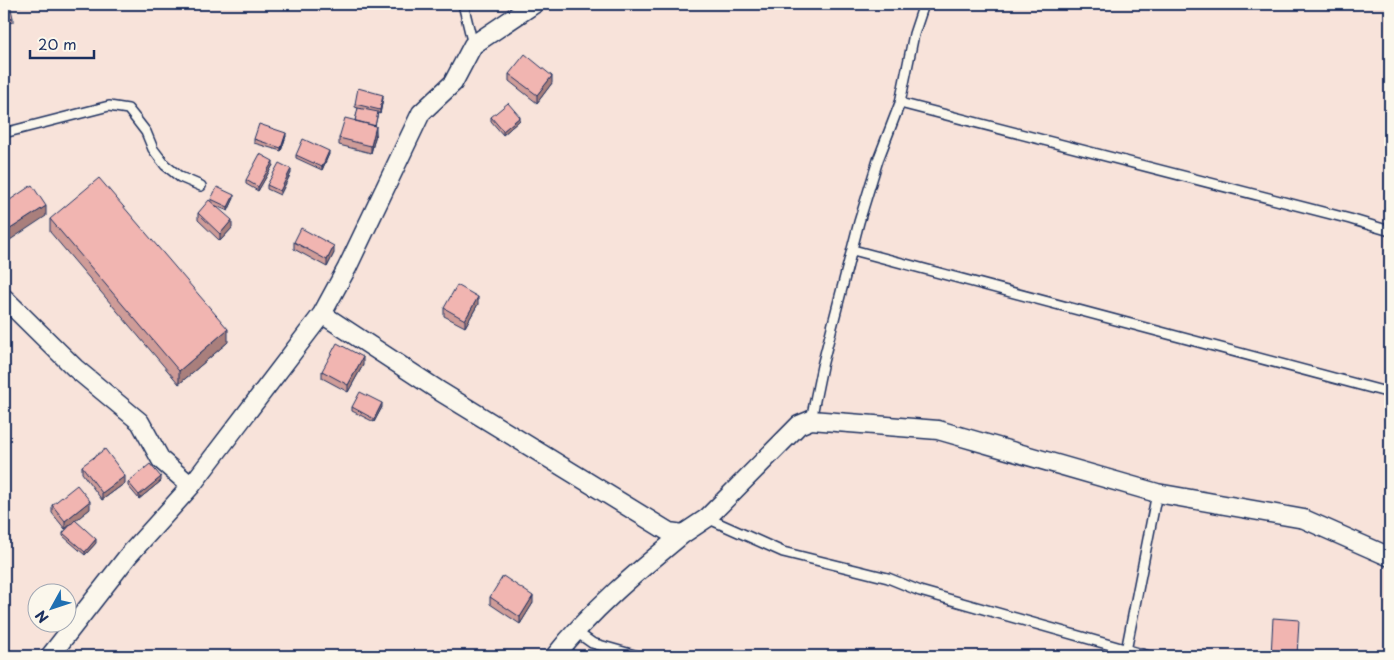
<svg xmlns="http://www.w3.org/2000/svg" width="1394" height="660" viewBox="0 0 1394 660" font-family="'Playpen Sans',sans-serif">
  <rect width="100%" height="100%" fill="#f8e3da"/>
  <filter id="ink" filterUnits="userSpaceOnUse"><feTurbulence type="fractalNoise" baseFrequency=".02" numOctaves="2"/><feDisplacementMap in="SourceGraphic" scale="10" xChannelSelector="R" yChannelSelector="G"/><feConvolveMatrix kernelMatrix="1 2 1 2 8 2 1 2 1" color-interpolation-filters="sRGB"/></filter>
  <g filter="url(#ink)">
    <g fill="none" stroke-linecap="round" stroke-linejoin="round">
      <!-- lane casing -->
      <g stroke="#1b2f5e" stroke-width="12">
        <path id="lane" d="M463,4L473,45
          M900,103L1350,219L1390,231
          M4,133L109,106L128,109L136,119L146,132L153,149L165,165L180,177L201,186
          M853,250L1390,393
          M811,420L822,366L859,222L878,160L900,103L914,34L924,4
          M707,518L783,552L888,578L920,591L1149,656
          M575,631L592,643L638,656
          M1125,656L1157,493"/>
      </g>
      <!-- street casing -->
      <g stroke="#1b2f5e" stroke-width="21">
        <path id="street" d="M4,298L75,368L140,422L161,460L191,486
          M322,314L441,392L669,532L683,534L707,518L799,425L811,420L938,430L1157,493L1304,519L1390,557
          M50,656L128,556L191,486L322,314L347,268L421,113L453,83L473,45L534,4
          M555,656C592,609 637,572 683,534"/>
      </g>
      <!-- lane -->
      <use href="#lane" stroke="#fbf7ec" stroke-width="9"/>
      <!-- street -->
      <use href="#street" stroke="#fbf7ec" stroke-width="18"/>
    </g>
    <!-- wall -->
    <path fill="#cf9c98" stroke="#1b2f5e" d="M4,4L13,18V22L4,24Z
      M509,74L552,83L537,103L509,81Z
      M383,98L380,114L378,113L375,126L376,134L371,153L339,145V138L355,121L358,108L355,107V104Z
      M491,117L520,120L503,135L491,121Z
      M286,136L281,151L254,143V139Z
      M329,154L322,170L296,158V155Z
      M273,165L258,191L246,184V180Z
      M291,173L280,195L267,189V185Z
      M234,198L228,211L214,205L232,228L220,241L198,220V213L211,201V199Z
      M50,219L228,342L179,384L50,232Z
      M294,242L334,253L327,267L294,249Z
      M478,304L465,327L444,316V308Z
      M363,365L348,392L322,378V371Z
      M352,407H382L374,422L352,411Z
      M82,466L125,483L102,500L82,473Z
      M161,481L139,499L128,486V482Z
      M52,505L90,509L75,520L96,543L85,555L63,536V533L71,524L65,529L52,513Z
      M490,597L533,603L520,624L490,604Z"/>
    <!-- shaded-wall -->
    <path fill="#a97f7c" stroke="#1b2f5e" d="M19,4H30L19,6Z
      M552,76V83L537,103V95Z
      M383,95V98L380,114V110Z
      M520,117V120L503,135V131Z
      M376,126V134L371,153V146Z
      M286,133V136L281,151V148Z
      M329,151V154L322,170V167Z
      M273,161V165L258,191V187Z
      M291,169V173L280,195V191Z
      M234,195V198L228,211V207Z
      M46,206V216L4,244V233Z
      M232,220V228L220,241V234Z
      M334,246V253L327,267V260Z
      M478,297V304L465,327V320Z
      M228,329V342L179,384V371Z
      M363,357V365L348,392V385Z
      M382,403V407L374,422V419Z
      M125,476V483L102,500V493Z
      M161,477V481L139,499V495Z
      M90,501V509L65,529V521Z
      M96,539V543L85,555V552Z
      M533,596V603L520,624V617Z"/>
    <!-- building -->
    <path fill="#f1b5b1" stroke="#1b2f5e" d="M4,4H10L13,18L4,20Z
      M525,54L552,76L537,95L509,74Z
      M358,88L383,95L380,110L355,104Z
      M508,103L520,117L503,131L491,117Z
      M358,108L378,112L375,126L355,121Z
      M345,118L376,126L371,146L339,138Z
      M259,124L286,133L281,148L254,139Z
      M303,139L329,151L322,167L296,155Z
      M260,154L273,161L258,187L246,180Z
      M279,163L291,169L280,191L267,185Z
      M99,178L228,329L179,371L50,219Z
      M32,185L46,206L4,233V204Z
      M217,187L234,195L228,207L211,199Z
      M209,200L232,220L220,234L198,213Z
      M301,228L334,246L327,260L294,242Z
      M457,285L478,297L465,320L444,308Z
      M337,343L363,357L348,385L322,371Z
      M360,392L382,403L374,419L352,407Z
      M105,449L125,476L102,493L82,466Z
      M150,464L161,477L139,495L128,482Z
      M77,485L90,501L65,521L52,505Z
      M75,520L96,539L85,552L63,533Z
      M503,576L533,596L520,617L490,597Z
      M1273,618L1299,620L1297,656H1271Z"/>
  </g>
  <!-- margin -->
  <rect width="1394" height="660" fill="none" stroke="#fbf7ec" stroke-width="20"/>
  <rect x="10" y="10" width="1374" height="640" fill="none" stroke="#1b2f5e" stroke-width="2" filter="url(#ink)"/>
  <!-- north arrow -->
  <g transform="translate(52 608) rotate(230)"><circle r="24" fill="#fbf7ec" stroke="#a1a7b3"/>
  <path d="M0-4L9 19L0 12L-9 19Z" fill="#1f6fb2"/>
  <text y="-8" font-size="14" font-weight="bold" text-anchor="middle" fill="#1b2f5e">N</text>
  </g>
  <!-- scale -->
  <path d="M30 50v8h64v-8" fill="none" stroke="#1b2f5e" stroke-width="2.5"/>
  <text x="38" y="50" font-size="15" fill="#1b2f5e" stroke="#fbf7ec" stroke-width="4" paint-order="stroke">20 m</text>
</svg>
